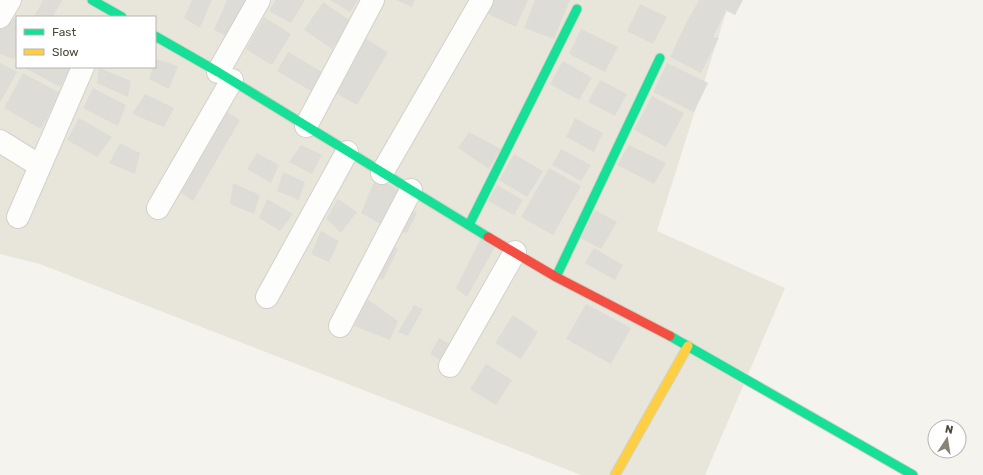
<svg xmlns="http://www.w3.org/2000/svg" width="983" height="475" viewBox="0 0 983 475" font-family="Rubik,sans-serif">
  <rect width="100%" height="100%" fill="#f4f3ee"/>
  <!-- residential -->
  <path fill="#e8e6db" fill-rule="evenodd" d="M0,0H730L657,231L785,288L705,475H581L40,264L0,254ZM17,17H155V67H17Z"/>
  <!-- building -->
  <path fill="#dedcd6" d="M43,0H62L53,17H34Z
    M192,0H212L200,28L184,18Z
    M227,0H247L228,37L214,30Z
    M276,0H305L291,23L269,11Z
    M330,0H358L350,12Z
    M396,0H415L412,7Z
    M487,0H528L516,27L482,11Z
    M535,0H570L554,39L524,28Z
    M699,0H743L735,15L715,5L726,11L713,37L719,38L701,73L670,57L686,23Z
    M323,2L351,21L332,49L304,30Z
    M640,4L667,17L653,44L627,31Z
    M7,16L17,20V52L14,59L0,54V30Z
    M264,17L291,34L272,65L246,49Z
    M581,29L618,47L605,72L569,54Z
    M363,37L388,52L357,105L332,91Z
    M288,52L322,72L311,91L277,71Z
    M156,59L178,66L169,89L149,79L153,67H155Z
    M563,61L592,78L579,100L550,84Z
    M0,63L17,72L0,103Z
    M667,63L708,83L694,112L653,92Z
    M26,67H71L60,87L25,68Z
    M99,68L131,81L128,97L97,83Z
    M23,73L60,93L41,129L4,108Z
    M600,80L627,94L615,116L588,102Z
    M93,88L126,105L118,126L83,108Z
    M145,94L174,108L164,127L132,114Z
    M652,96L684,113L666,147L634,130Z
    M221,108L240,120L193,201L176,189Z
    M79,118L112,137L97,157L67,140Z
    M575,118L603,133L594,152L566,137Z
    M469,132L501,149L489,169L458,148Z
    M120,143L140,153L135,174L109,163Z
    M301,145L322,155L312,174L289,162Z
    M629,145L666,163L654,184L617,165Z
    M561,149L591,165L581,181L552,165Z
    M257,153L279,165L271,183L247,169Z
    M514,154L543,171L527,197L499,180Z
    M549,168L581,186L553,235L521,217Z
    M283,172L305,182L299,200L277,191Z
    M376,177L402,192L384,226L361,213Z
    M233,183L260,195L254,214L230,204Z
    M497,185L523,200L514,215L488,201Z
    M267,199L293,214L280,231L259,218Z
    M338,199L357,212L341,233L326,219Z
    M409,206L417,213L407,233L396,231Z
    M595,210L617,222L601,249L580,238Z
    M321,231L339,241L329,262L311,254Z
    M481,238L496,245L467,297L456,288Z
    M391,244L398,249L383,280L373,277Z
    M594,248L623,265L615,280L585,263Z
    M367,299L398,321L390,340L354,326Z
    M586,304L631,328L611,364L566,339Z
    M414,305L423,309L408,336L398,332Z
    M513,315L538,332L521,359L495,343Z
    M439,338L460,350L450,366L430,354Z
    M486,364L512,380L496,405L470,389Z"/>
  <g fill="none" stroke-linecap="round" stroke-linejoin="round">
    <!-- street casing -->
    <g stroke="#d2d1cb" stroke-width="24">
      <path id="street" d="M0,17L10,0
        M218,72L259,0
        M306,126L373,0
        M0,141L40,166
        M382,173L482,0
        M158,208L232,80
        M18,217L83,67
        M267,297L347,152
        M340,326L411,190
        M450,366L515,252"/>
    </g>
    <!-- fast casing -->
    <g stroke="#d4d2c4" stroke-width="11">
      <path id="fast" d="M92,0L122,17
        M155,36L218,72L488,237
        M469,225L577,9
        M556,277L660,58
        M670,336L913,475"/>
    </g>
    <!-- slow casing -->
    <g stroke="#d4d2c4" stroke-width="11">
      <path id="slow" d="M615,475L688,346"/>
    </g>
    <!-- jam casing -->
    <g stroke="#d4d2c4" stroke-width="11">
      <path id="jam" d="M488,237L556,277L670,336"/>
    </g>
    <!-- street -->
    <use href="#street" stroke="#fdfdfc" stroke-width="22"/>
    <!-- fast -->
    <use href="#fast" stroke="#16e098" stroke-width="9"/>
    <!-- slow -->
    <use href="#slow" stroke="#ffcf43" stroke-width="9"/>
    <!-- jam -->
    <use href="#jam" stroke="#f24e42" stroke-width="9"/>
  </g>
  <!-- legend -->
  <rect x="16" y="16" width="140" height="52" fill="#ffffff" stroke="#b7b5af"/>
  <rect x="24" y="29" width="20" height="6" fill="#16e098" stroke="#b7b5af"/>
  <text x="52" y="36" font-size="12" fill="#4c4737">Fast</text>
  <rect x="24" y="49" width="20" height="6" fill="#ffcf43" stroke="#b7b5af"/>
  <text x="52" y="56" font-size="12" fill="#4c4737">Slow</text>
  <!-- north arrow -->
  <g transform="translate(947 439) rotate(12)"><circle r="19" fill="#ffffff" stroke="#b7b5af"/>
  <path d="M0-3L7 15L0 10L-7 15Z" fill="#878377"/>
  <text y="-6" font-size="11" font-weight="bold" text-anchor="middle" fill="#4c4737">N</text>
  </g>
</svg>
